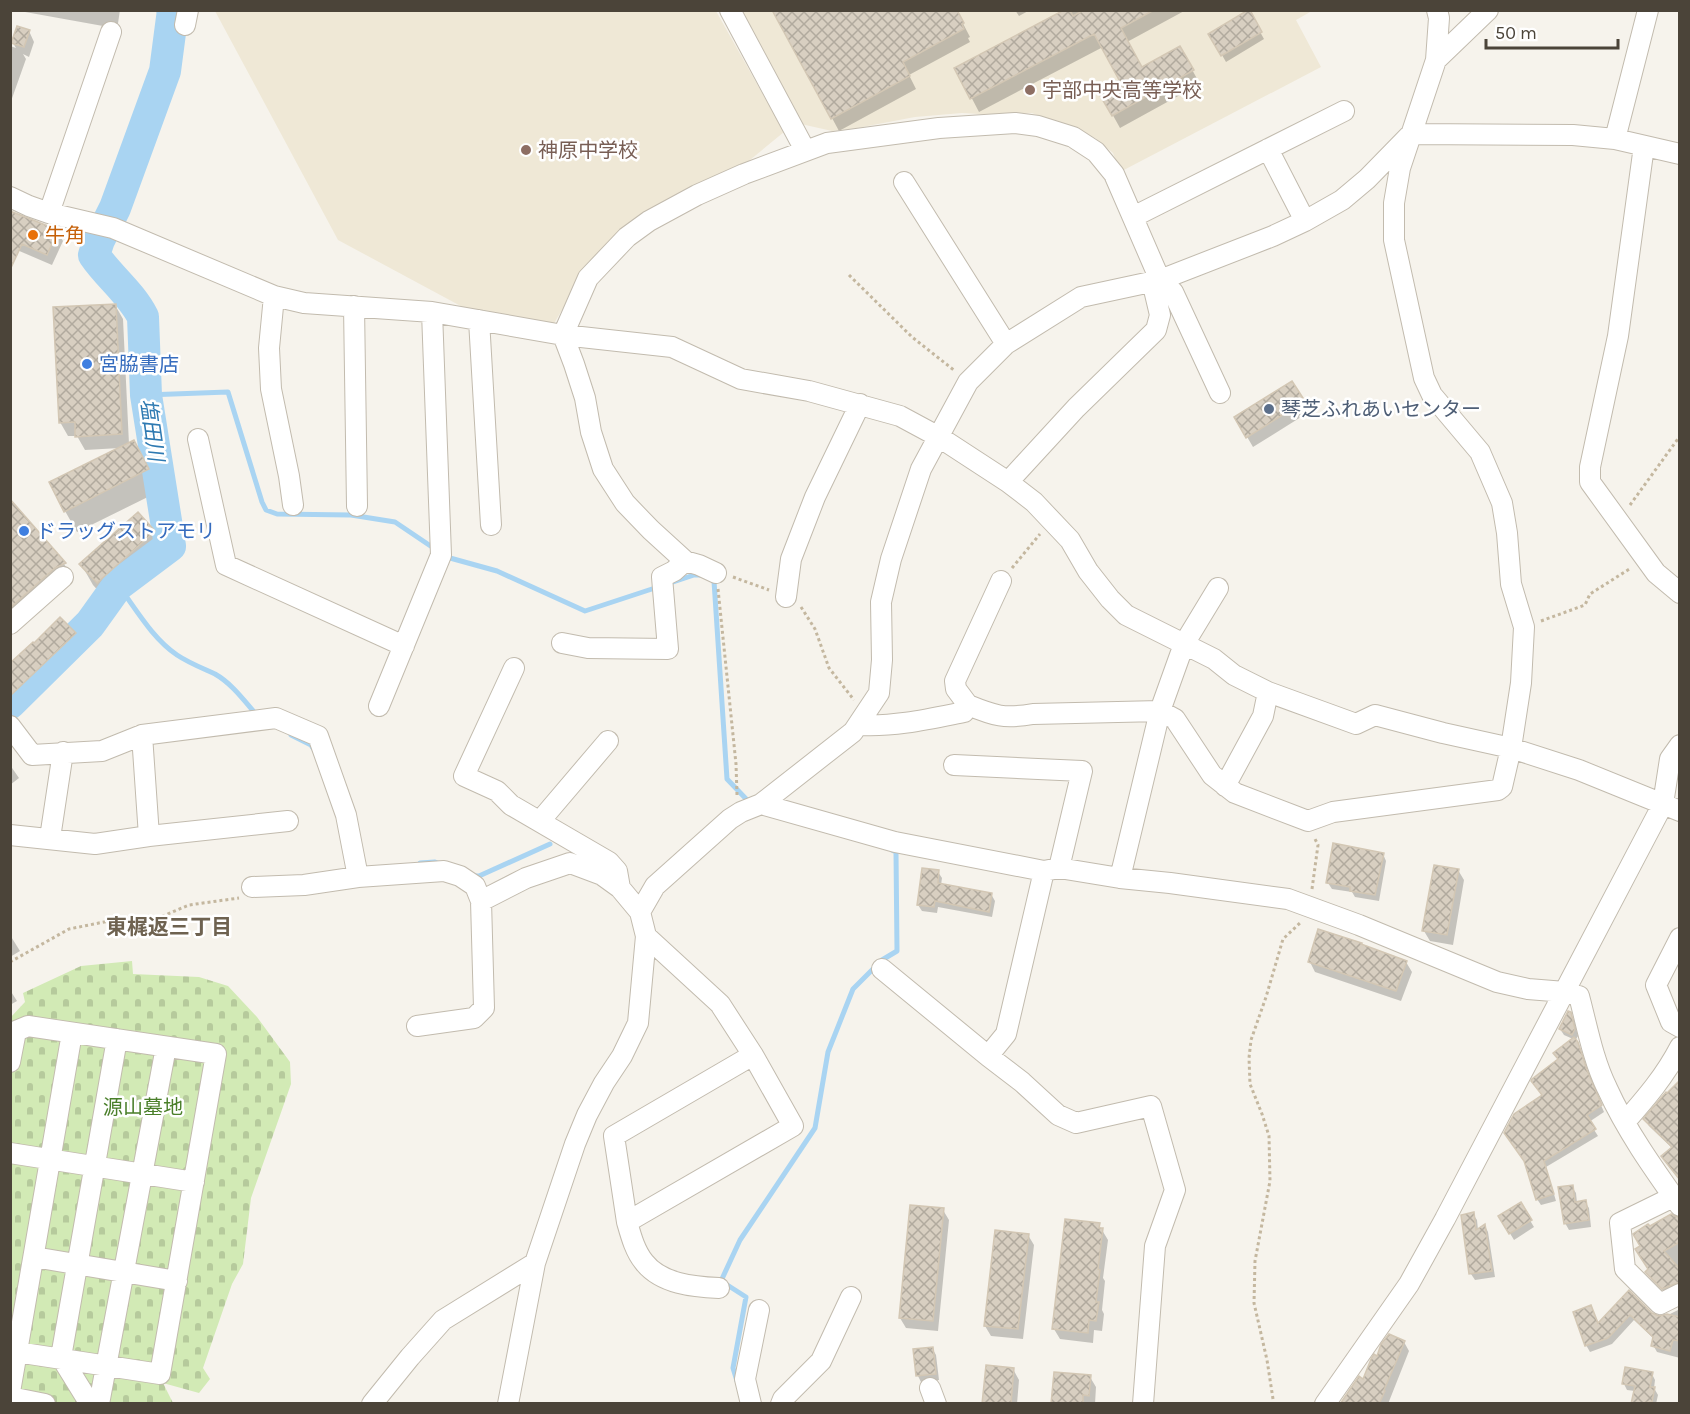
<svg xmlns="http://www.w3.org/2000/svg" width="1690" height="1414" viewBox="0 0 1690 1414" font-family="Karla,'Noto Sans JP',sans-serif">
  <defs>
    <pattern id="cemetery-stones" width="16" height="16" patternUnits="userSpaceOnUse" patternTransform="scale(1.5)"><rect width="16" height="16" fill="#d2eab5"/><path d="M2 7V4a2 2 0 0 1 4 0v3zM10 15v-3a2 2 0 0 1 4 0v3z" fill="#b6ca9c"/></pattern>
    <pattern id="building-cross-hatch" width="8" height="8" patternUnits="userSpaceOnUse" patternTransform="scale(1.5)"><rect width="8" height="8" fill="#d8cfc1"/><path d="M0 0l8 8M0 8l8-8" fill="none" stroke="#b1aa9e"/></pattern>
  </defs>
  <rect width="100%" height="100%" fill="#f6f3ec"/>
  <!-- education -->
  <path fill="#efe8d6" d="M742,10L1312,11L1296,20L1321,67L1120,172L1113,153L1095,138L1032,113L997,115L962,113L915,117L857,128L832,131L801,124Z
    M215,11H716L784,132L739,169L673,196L620,233L584,272L552,327L470,311L338,240Z"/>
  <!-- cemetery -->
  <path fill="url(#cemetery-stones)" d="M132,961L133,974L199,977L228,986L257,1017L290,1062L291,1084L251,1198L243,1264L232,1284L203,1368L210,1379L199,1393L163,1383L173,1403H11L10,1018L25,1002L23,993L81,966Z"/>
  <!-- shadow -->
  <path fill="#0003" d="M14,10H120L117,30H105L103,26Z
    M148,10H167V15Z
    M956,10L970,37L968,38L970,42L909,75L916,89L839,131L832,118Z
    M1015,10H1030L1019,16Z
    M1067,10H1186L1127,42L1142,69L1180,48L1200,84L1120,128L1100,92L1121,81L1103,47L979,112L956,68Z
    M1249,12L1264,39L1226,62L1210,34Z
    M29,31L34,42L29,57L23,54L26,59L10,104V46L16,48L13,43Z
    M57,231L63,241L52,265L10,247Z
    M115,305L123,319L129,444L134,442L160,491L77,532L65,511L120,448L85,450L77,436H68L60,422Z
    M1292,383L1309,412L1253,447L1236,418Z
    M10,501L64,564L70,573L10,621Z
    M154,532L166,552L109,603L93,585L81,564Z
    M75,634L78,640L17,699L10,692Z
    M10,765L19,778L10,785Z
    M1383,854L1386,861L1379,901L1355,897L1352,892L1332,889L1328,883Z
    M1458,870L1464,880L1453,945L1430,941L1424,931Z
    M938,872L942,878L941,885L991,894L995,901L992,917L938,907L937,913L922,911L918,905Z
    M10,935L20,951L10,957Z
    M1310,962H1406L1412,972L1401,1001L1315,972Z
    M10,990L17,1001L10,1005Z
    M1570,1013L1574,1020L1578,1036L1575,1041L1581,1050L1589,1078L1604,1112L1589,1122L1598,1136L1546,1167L1556,1201L1541,1205L1537,1199L1543,1096L1559,1060L1573,1039L1564,1035L1560,1029Z
    M1666,1094L1680,1177L1678,1178L1663,1157L1673,1149L1649,1126L1645,1120Z
    M1572,1187L1576,1193L1577,1203L1585,1202L1589,1208L1591,1227L1569,1230L1565,1223Z
    M1520,1204L1534,1227L1514,1240L1500,1217Z
    M943,1210L949,1220L938,1331L906,1328L900,1318Z
    M1473,1214L1477,1220L1478,1230L1485,1226L1488,1232L1495,1277L1475,1280L1471,1274Z
    M1680,1220V1289L1667,1295L1651,1279L1647,1273L1650,1270L1642,1246L1649,1228Z
    M1099,1225L1108,1240L1103,1278L1105,1281L1102,1310L1104,1314L1102,1331L1094,1330L1093,1343L1060,1339L1054,1329Z
    M1028,1235L1034,1245L1023,1339L991,1336L985,1326Z
    M1629,1292L1651,1314L1657,1317L1666,1316L1680,1309V1358L1657,1352L1653,1345L1654,1339L1634,1320L1612,1344L1590,1352L1586,1345L1591,1307L1598,1325Z
    M1404,1342L1409,1351L1388,1404H1342L1364,1381L1377,1358Z
    M932,1348L936,1355L939,1380L921,1382L918,1376Z
    M1013,1369L1019,1380L1017,1404H984Z
    M1652,1374L1655,1380L1654,1388L1658,1395L1656,1404H1633L1635,1391L1627,1390L1624,1384Z
    M1090,1377L1096,1387L1095,1404H1053Z"/>
  <g fill="none" stroke-linecap="round" stroke-linejoin="round">
    <!-- stream -->
    <path stroke="#a9d4f2" stroke-width="5" d="M146,395L228,392L262,502L266,510L277,514L351,515L395,522L435,549
      M446,555L450,558L497,571L585,611L658,587
      M667,584L694,575H706L714,581L727,779L750,803
      M118,585C136,609 152,638 177,655C189,663 202,668 215,674C231,683 243,699 255,713
      M291,735L311,745L313,748
      M420,863L435,862L440,864
      M472,876H479L550,844
      M737,1381L733,1368L746,1297L721,1281L740,1240L815,1128L828,1052L853,989L882,960L897,951L896,852L892,850"/>
    <!-- river -->
    <path stroke="#a9d4f2" stroke-width="32" d="M10,703L90,624L118,585L170,546L146,395L143,317C131,293 109,277 94,255L99,240L115,208L165,71L173,10"/>
  </g>
  <!-- building -->
  <path fill="url(#building-cross-hatch)" stroke="#d3c7b4" stroke-width="1.5" d="M772,10H957L964,23L962,24L964,29L903,62L910,76L831,119Z
    M1064,10H1070L1073,16L1084,10H1154L1121,28L1142,67L1180,46L1194,70L1112,116L1098,92L1119,80L1094,34L970,99L954,68Z
    M1248,10H1250L1262,32L1221,56L1208,34Z
    M17,26L30,30L24,47L11,43Z
    M10,211L58,230L47,255L22,244L10,270Z
    M116,304L122,434L75,437V422L59,423L53,307Z
    M1292,381L1305,401L1246,438L1234,417Z
    M134,440L149,469L64,512L49,482Z
    M10,499L66,563L55,568L10,608Z
    M138,512L155,531L97,583L79,564Z
    M60,617L76,633L10,696V663L33,642L34,643Z
    M1333,843L1384,853L1375,895L1350,891V887L1326,883Z
    M1434,865L1459,869L1447,935L1422,931Z
    M922,868L939,870L938,883L992,893L989,912L935,901L934,907L917,905Z
    M1318,929L1362,943L1361,944L1407,961L1396,991L1308,962Z
    M1568,1011L1571,1012L1575,1029L1572,1035L1559,1029Z
    M1574,1037L1578,1042L1587,1070L1602,1105L1587,1115L1596,1129L1544,1161L1554,1194L1536,1200L1524,1161L1504,1133L1514,1114L1542,1095L1531,1081L1532,1079L1558,1059L1553,1053Z
    M1680,1080V1180L1661,1156L1672,1147L1643,1119L1666,1092L1667,1093Z
    M1573,1185L1575,1202L1586,1200L1589,1220L1564,1224L1558,1187Z
    M1521,1202L1532,1220L1509,1234L1498,1216Z
    M910,1205L944,1208L933,1321L899,1318Z
    M1474,1212L1476,1230L1485,1224L1492,1271L1469,1274L1461,1215Z
    M1671,1214L1680,1218V1242L1664,1251L1680,1269V1282L1662,1289L1645,1272L1648,1269L1635,1249L1640,1246L1633,1234L1648,1224L1650,1226Z
    M1065,1219L1100,1223L1099,1228H1103L1098,1269L1100,1270L1096,1302H1099L1096,1321L1089,1320L1088,1333L1052,1329Z
    M995,1230L1029,1234L1018,1329L984,1326Z
    M1629,1290L1652,1313L1659,1316L1667,1314L1680,1317V1341L1673,1340L1670,1351L1651,1346L1653,1337L1630,1315L1608,1338L1585,1346L1573,1312L1591,1305L1598,1323Z
    M1389,1334L1405,1341L1384,1390L1385,1391L1379,1404H1340L1359,1376L1363,1379L1371,1359L1374,1354L1377,1356L1381,1344Z
    M933,1347L936,1374L916,1376L913,1349Z
    M986,1365L1014,1368L1011,1404H982Z
    M1625,1367L1653,1372L1650,1387H1655L1652,1402L1631,1404L1635,1386L1622,1384Z
    M1054,1372L1091,1375L1089,1396L1083,1395V1404H1051Z"/>
  <g fill="none" stroke-linecap="round" stroke-linejoin="round">
    <!-- minor casing -->
    <g stroke="#c2bbae" stroke-width="22">
      <path id="minor" d="M730,10L805,150
        M185,25L188,10
        M1436,60L1488,10
        M1615,139L1648,10
        M1644,146L1618,336L1590,467V482L1656,573L1680,593
        M1268,149L1305,221
        M904,182L1006,344
        M10,197L29,206L49,213L113,228L274,296L304,303L432,312L563,335L672,347L741,379L809,391L900,416L939,437L1008,482L1034,502L1070,540L1088,571L1110,599L1126,615L1214,659L1234,675L1268,692L1356,724L1375,715L1443,733L1511,748L1579,770L1680,811
        M49,213L111,32
        M1133,217L1344,111
        M274,296L269,348L271,389L289,476L293,505
        M354,306L357,506
        M479,320L491,525
        M198,439L226,565L404,646
        M1008,482L1076,408L1156,330L1160,315L1152,281
        M716,573L699,565L685,561L651,530L625,503L603,469L591,432L585,398L574,364L563,335L588,278L627,237L649,221L697,195L744,174L827,143L939,128L1015,123L1038,126L1073,137L1096,152L1114,174L1160,280L1173,292L1220,393
        M786,597L791,559L815,497L860,404
        M10,624L63,577
        M562,643L588,648L668,649L662,577L674,571L685,561
        M514,668L464,776L497,791L511,805L609,862L617,871L620,888
        M968,705L956,689L955,681L1001,581
        M379,706L441,555L432,312
        M859,725C895,727 929,719 964,712L968,705C995,716 1004,719 1033,714L1160,711L1175,719L1212,775L1235,793L1308,821L1333,812L1498,790L1502,787L1511,748L1521,683L1524,627L1511,584L1507,533L1502,503L1480,452L1432,395L1424,378L1394,240V203L1400,168L1436,60L1439,18L1437,10
        M10,726L32,755L102,751L142,735L276,718L318,736L346,815L358,877
        M142,735L149,836
        M954,765L1082,771L1059,868
        M1225,786L1263,716L1268,692
        M761,804L895,842L1044,871L1059,868L1120,878L1170,883L1288,899L1359,925L1497,982L1528,989L1565,992L1579,996C1587,1026 1593,1060 1607,1088C1626,1130 1653,1168 1680,1206
        M540,821L608,741
        M10,835L95,844L149,836L288,821
        M50,838L63,752
        M1044,871L1006,1034L988,1056L1022,1082L1058,1115L1076,1123L1151,1106L1175,1190L1155,1246L1143,1404
        M1120,878L1160,711L1184,644L1218,588
        M252,887L304,885L358,877L444,871L460,876L475,886L481,901L526,878L570,863L602,875L620,888L640,912L646,936L638,1023L622,1056L604,1083L587,1115L575,1144L535,1263L508,1404
        M640,912L655,886L730,819L741,812L761,804L853,732L879,693L882,660L881,602L891,559L921,469L968,382L1006,344L1081,297L1160,280L1273,236L1305,221L1342,200L1367,179L1411,134L1573,135L1615,139L1680,154
        M646,936L720,1004L753,1055L793,1126L627,1222L614,1136L753,1055
        M1680,938L1656,985L1671,1022L1680,1027
        M882,969L988,1056
        M417,1026L474,1018L484,1008L481,901
        M10,1062L16,1031L28,1026L216,1054L160,1374L10,1351
        M1625,1122C1646,1098 1665,1076 1680,1047
        M10,1153L194,1182
        M1673,1197L1620,1223L1625,1269L1660,1304L1680,1294
        M627,1222C631,1236 635,1251 644,1262C661,1284 694,1287 719,1288
        M34,1257L177,1281
        M930,1388L936,1404
        M10,1392L72,1033
        M10,1397L45,1404
        M90,1404L61,1357L117,1039
        M99,1404L166,1047
        M372,1404L410,1357L443,1320L535,1263
        M751,1404L745,1379L759,1310
        M781,1404L783,1399L821,1361L851,1297
        M1325,1404L1409,1284L1445,1219L1663,804L1670,759L1680,745"/>
    </g>
    <!-- path -->
    <path stroke="#c4b79f" stroke-width="3" stroke-dasharray="3 3" stroke-linecap="butt" d="M849,275L912,337L955,371
      M1630,505L1680,436
      M1012,568L1040,534
      M733,577L769,590
      M718,589L736,764L737,795
      M801,607L815,629L829,668L854,700
      M1541,621L1585,605L1590,594L1631,568
      M1312,889L1318,845L1314,837
      M10,962L69,929L124,918H158L189,905L239,898
      M1273,1399L1267,1360L1254,1303L1255,1261L1270,1181L1269,1136L1262,1114L1250,1084L1249,1058L1251,1040L1266,997L1283,939L1300,923"/>
    <!-- minor -->
    <use href="#minor" stroke="#fff" stroke-width="20"/>
  </g>
  <!-- markers -->
  <g fill="#8d6e63" stroke="#fff" stroke-width="2">
    <circle cx="1030" cy="90" r="6"/>
    <circle cx="526" cy="150" r="6"/>
  </g>
  <circle fill="#e8710a" stroke="#fff" stroke-width="2" cx="33" cy="235" r="6"/>
  <g fill="#3f7fe0" stroke="#fff" stroke-width="2">
    <circle cx="87" cy="364" r="6"/>
    <circle cx="24" cy="531" r="6"/>
  </g>
  <circle fill="#5c6f8a" stroke="#fff" stroke-width="2" cx="1269" cy="409" r="6"/>
  <g text-anchor="middle" stroke-width="5" stroke-linejoin="round" paint-order="stroke">
    <!-- education labels -->
    <g font-size="20" fill="#785e54" stroke="#fff" text-anchor="start">
      <text x="1042" y="97">宇部中央高等学校</text>
      <text x="538" y="157">神原中学校</text>
    </g>
    <!-- food labels -->
    <g font-size="20" fill="#c56008" stroke="#fff" text-anchor="start">
      <text x="45" y="242">牛角</text>
    </g>
    <!-- shop labels -->
    <g font-size="20" fill="#366cbe" stroke="#fff" text-anchor="start">
      <text x="99" y="371">宮脇書店</text>
      <text x="36" y="538">ドラッグストアモリ</text>
    </g>
    <!-- service labels -->
    <g font-size="20" fill="#4e5e75" stroke="#fff" text-anchor="start">
      <text x="1281" y="416">琴芝ふれあいセンター</text>
    </g>
    <!-- park labels -->
    <g font-size="20" fill="#4a7f2a" stroke="#fff">
      <text x="143" y="1114">源山墓地</text>
    </g>
    <!-- water labels -->
    <g font-size="21" font-style="italic" fill="#2e7ab2" stroke="#fff">
      <text transform="translate(152 430) rotate(82)" y="7">塩田川</text>
    </g>
    <!-- neighbourhood labels -->
    <g font-size="21" font-weight="bold" fill="#6e6250" stroke="#fff">
      <text x="169" y="934">東梶返三丁目</text>
    </g>
  </g>
  <!-- border -->
  <rect width="1690" height="1414" fill="none" stroke="#4b4439" stroke-width="24"/>
  <!-- scale -->
  <path d="M1486 39v9h132v-9" fill="none" stroke="#4b4439" stroke-width="3"/>
  <text x="1495" y="39" font-size="18" fill="#4b4439" stroke="#ffffff" stroke-width="4.5" paint-order="stroke">50 m</text>
</svg>
